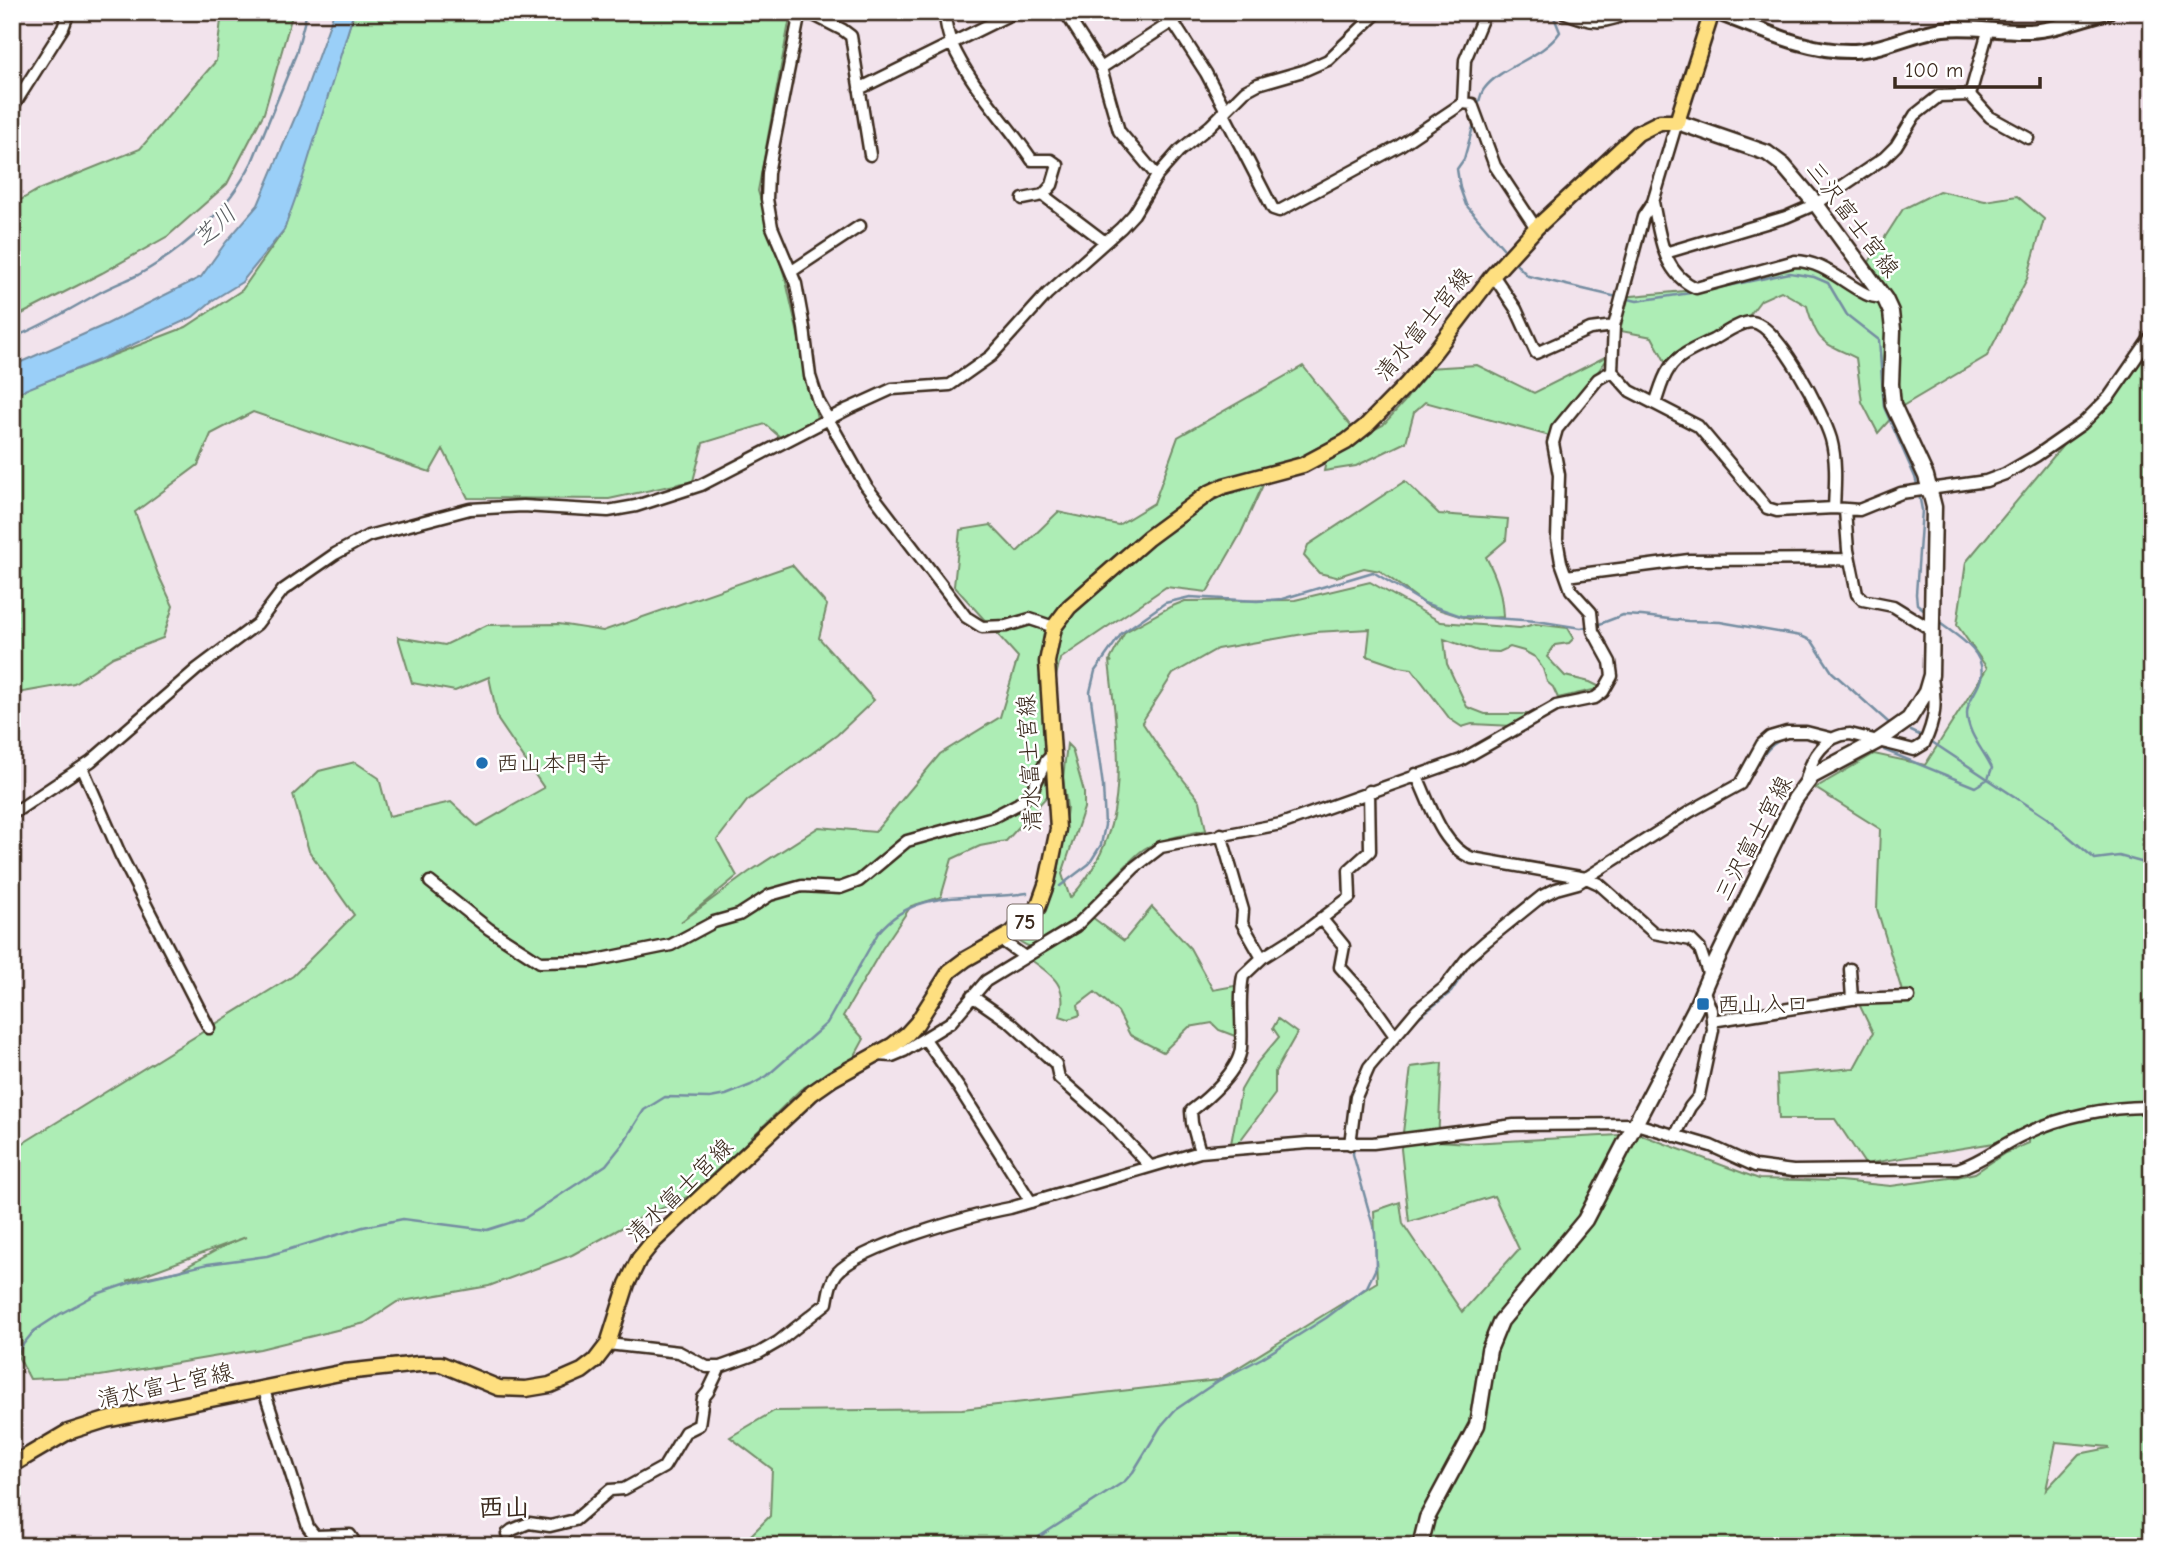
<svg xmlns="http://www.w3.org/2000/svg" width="2164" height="1558" viewBox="0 0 2164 1558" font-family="'Comic Neue','Klee One',sans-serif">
  <rect width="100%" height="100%" fill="#f2e3ec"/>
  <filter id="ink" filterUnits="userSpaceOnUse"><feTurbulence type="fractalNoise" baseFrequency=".0143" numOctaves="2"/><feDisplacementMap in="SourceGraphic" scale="14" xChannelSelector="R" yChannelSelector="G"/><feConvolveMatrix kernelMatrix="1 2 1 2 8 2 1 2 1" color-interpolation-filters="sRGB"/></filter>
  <g filter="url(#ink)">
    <!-- green -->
    <path fill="#adedb5" stroke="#748c6a" stroke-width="2" fill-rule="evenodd" d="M222,12H293L264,113L227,184L168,236L102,273L12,319V205L38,190L140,149L216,61Z
      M354,12H791L758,191L786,281L817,418L780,437L765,424L703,443L693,481L609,499L468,498L443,449L430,472L253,412L211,434L198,465L135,512L158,574L173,606L163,638L113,657L74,683L12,694V394L186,327L242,290L284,230Z
      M1939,191L1985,201L2017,196L2044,219L2027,279L1987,356L1901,407L1878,433L1862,402L1856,358C1822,341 1818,345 1807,306L1781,291L1761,300L1742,325L1667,365L1652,337L1621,331L1622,297L1695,290L1795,261L1835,275L1870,296L1882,295L1869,262L1903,209Z
      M2152,338V1546H740L770,1516L772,1469L730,1437L774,1411L962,1409L1218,1380L1377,1282L1374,1211L1400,1202L1403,1224L1462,1312L1519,1249L1494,1196L1409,1222L1401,1149L1411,1067L1442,1063L1438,1141L1470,1143L1639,1134L1759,1179L1840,1181L1891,1186L1957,1177L1975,1173L2005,1153L2029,1143L2030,1129L1994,1143L1865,1164L1835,1119H1779L1777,1075L1854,1068L1873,1033L1858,1002L1905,1001L1877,909L1880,829L1815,788L1874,754L1925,765L1987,668L1957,625L1966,562ZM2056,1442L2109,1447V1448L2079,1454L2046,1490Z
      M1611,354L1550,436L1425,402L1414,412L1406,442L1356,466L1324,471L1326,461L1354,440L1383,425L1405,401L1427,368L1477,365L1534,393Z
      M1303,366L1353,429L1268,474L1241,533L1207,592L1166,587L1060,659L1043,733L1051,792L1006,841L980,846L952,859L941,897L911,906L882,949L843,1016L864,1039L852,1061L801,1089L694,1194L634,1221L572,1255L489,1286L397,1302L365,1323L260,1349L100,1376L30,1379L19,1358L22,1337L12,1353V1150L293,976L354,915L309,851L293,795L319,771L355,762L379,778L389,816L451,802L477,826L544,788L498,720L489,677L455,691L412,683L398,637L445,645L487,625L559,624L603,631L792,565L827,605L819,638L874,700L837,735L747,801L717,840L737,876L681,922L749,872L819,827L875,832L940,754L1000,717L1018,657L954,586L960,530L991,525L1017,552L1058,512L1118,525L1154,503L1178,437ZM246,1237L224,1246L179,1271L127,1281Z
      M1405,481L1439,514L1508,519L1506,540L1486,557C1497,578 1502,593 1503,617L1469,619L1428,606L1380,571L1364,568L1336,577L1319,573L1304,556L1308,545Z
      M1370,582L1441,622L1520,628L1535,624L1568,628L1574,638L1569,643L1555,645L1547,657L1565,676L1590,682L1602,688L1558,698L1553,687L1547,682L1543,669L1535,657L1524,651L1510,647L1499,652L1478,651L1444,639L1447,664L1467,707L1485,714H1535L1513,726L1472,724L1462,727L1450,719L1412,669L1399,667L1367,656L1370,629L1315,632L1217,649L1173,674L1142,722L1164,755L1200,801L1206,830C1186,835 1162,838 1144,849C1119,865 1060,951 1032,947C1027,947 1022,942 1017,940L1033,929L1046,907L1058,873L1067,808L1063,778L1067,744L1072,749L1084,792V808L1062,874L1070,898C1135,830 1118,746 1109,661L1112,662L1110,660L1125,632L1170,607L1185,601L1295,600Z
      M1152,907L1190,948L1213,990L1240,985L1235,1036L1219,1030L1212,1023L1189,1027L1163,1052L1130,1035L1118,1012L1095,992L1078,1005L1080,1015L1069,1019L1060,1016C1069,987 1053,975 1031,960L1082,929L1092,917L1124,941Z
      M1278,1019L1297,1033L1275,1072V1094L1236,1146L1230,1149L1241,1090L1256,1064L1279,1037L1273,1028Z"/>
    <!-- water -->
    <path fill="#9acff8" stroke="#748da1" stroke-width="2" d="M334,12H354L303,177L284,230L242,282L213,300L193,317L99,360L12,395V366L107,324L201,277L226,242L258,205L302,101Z"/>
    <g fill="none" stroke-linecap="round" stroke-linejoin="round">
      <!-- stream -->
      <path stroke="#748da1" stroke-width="2.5" d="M1477,110C1479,103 1480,94 1484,89C1502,65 1542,59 1560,32L1552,12
        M1475,120L1464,159L1457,169L1460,188L1466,205L1503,248
        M1516,264L1528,276L1617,297
        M1707,290L1790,273L1814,277L1828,283L1847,315L1879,340L1884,407L1915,477L1918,488
        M1624,298L1637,301L1697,292
        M12,338C43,326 70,309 99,293C111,286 125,281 138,275C185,249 228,210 252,162L296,54L307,12
        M1919,494L1922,510L1916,594L1917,604L1927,612
        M1597,625L1623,615L1642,616L1688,621L1720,622L1801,636L1812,641L1832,672L1889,723
        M1911,731L1924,737
        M1929,740L2047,818L2095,859L2119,856L2152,865
        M1884,750L1975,787L1988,779L1992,768C1984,751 1967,733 1967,713C1967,700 1978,691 1981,678C1987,651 1955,635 1937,621
        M1748,779C1759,762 1769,739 1791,737C1800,736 1811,739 1820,740
        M1634,853L1727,796
        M1060,886L1089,864L1101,845L1105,825L1103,786L1090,692L1095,671L1122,633L1165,603L1190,597L1257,601L1282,599L1373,572L1424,603L1461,616L1537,621L1581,628L1590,626
        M1404,1033L1419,1017L1451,992L1473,959
        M12,1358L34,1331L60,1314L97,1294L135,1281L208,1264L267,1256L363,1227L403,1219L487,1230L525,1218L606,1165L622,1145L644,1110L665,1097L710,1098L726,1095L751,1085L767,1076L827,1023L878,933C917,885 973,902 1027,893
        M1025,1546L1125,1481L1133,1472L1161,1426L1175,1410L1218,1381L1262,1358L1326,1318L1367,1287L1376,1268L1375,1233L1353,1154L1354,1146"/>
      <!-- minor casing -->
      <g stroke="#3b2a1e" stroke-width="15">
        <path id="minor" d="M800,12L768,173L767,199L772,227L796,284L804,328L810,376L818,401L866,486L966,617L982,627L1006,626L1030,619L1054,627
          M808,12L843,30L851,36L870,155
          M944,12C946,22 947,34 952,44C971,87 1006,121 1032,160H1051L1058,165L1052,185L1043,195
          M1065,12L1101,68L1119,131L1157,176
          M1485,12L1465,60L1463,103L1472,104L1495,166L1536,228
          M1563,12C1596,24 1599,25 1631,12
          M1173,22L1206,73L1225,109
          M1101,68L1187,12
          M859,89L1015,12
          M1970,95L1990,117L2028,138
          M12,108L63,28L69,12
          M1223,112L1273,209L1279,211L1399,146L1463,103
          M1677,122L1653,202L1643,217L1614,326L1612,371L1630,391L1698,426L1767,508L1777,511L1834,508L1859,510L1901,493L1986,481L2005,474L2036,456L2082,424L2109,397L2152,335
          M1023,199L1043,195L1105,242
          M1653,202C1660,235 1662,273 1696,288L1795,261C1822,261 1841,281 1864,293C1870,297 1878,297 1885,299
          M1665,253L1786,217L1816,204L1884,158L1896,146L1915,115L1939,96L1970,95L1988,31
          M792,271L860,226
          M1493,275L1516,309L1536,353L1590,329L1614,326
          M1655,404C1659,393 1662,379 1669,369C1677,355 1699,347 1713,340C1724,334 1739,322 1752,322C1778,324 1824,415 1831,439C1837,461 1835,486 1834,508
          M1845,510L1848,550L1857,594L1863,600L1893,606L1932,630
          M1566,576L1689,560L1849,559
          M82,767L120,854L209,1028
          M1416,774C1430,803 1441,846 1472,858L1586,878L1599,884L1654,933L1691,940L1700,949L1709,976
          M1806,780C1811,758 1825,735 1850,734L1914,750L1924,744C1935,721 1937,703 1932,678
          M12,814L91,761L197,669L257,624L283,590L335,554L368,536L470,509L523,506L608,511L636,506L701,485L848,409L892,389L950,385L991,356L1047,294L1121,228L1134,214L1157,176L1179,151L1210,126L1245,91L1258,84L1303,71L1328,60L1378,12
          M1221,834L1243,910L1242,923L1262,958
          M430,882L489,929L540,962L592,961L671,945L714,922L739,915L770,895L802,886L840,888L859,881L907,841L993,817L1018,804L1031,793L1046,761L1053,754
          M1321,918L1344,946L1340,967L1368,998L1395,1036
          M1001,940L1025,957
          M1850,969L1852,999
          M972,996L1011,1023L1056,1064L1059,1078L1108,1121L1150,1166
          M1712,1021L1852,999L1909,997
          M925,1039L959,1088L1031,1202
          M877,1055L892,1056L904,1051L951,1022L986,981L1076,926L1135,867L1161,847L1281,824L1461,760L1556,706L1595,698L1603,692L1612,676L1610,662L1593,631L1591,612L1571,590L1561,562L1557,539L1559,475L1553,443L1557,429L1598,379L1612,371
          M1675,1136L1690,1107L1699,1096L1713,1030L1711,1010L1703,989
          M1350,1144L1356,1097L1369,1067L1417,1010L1444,988L1468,957L1485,942L1542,896L1556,889L1578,883L1691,811L1740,784L1762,744L1770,737L1787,732H1806L1830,738
          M1200,1152L1192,1123L1191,1111C1208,1098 1239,1071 1241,1048C1243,1024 1238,1000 1243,976L1262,958L1308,929L1350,897L1349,870L1370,851L1369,791
          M608,1344L679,1352L707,1367H720L759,1353L778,1342L827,1303C829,1292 830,1282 837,1273C860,1246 973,1215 1010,1208L1200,1152L1308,1143H1373L1514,1125L1636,1124L1711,1146L1755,1166L1793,1171L1958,1169C1985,1160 2000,1145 2025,1134C2062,1116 2111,1106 2152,1107
          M263,1387L308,1527L315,1536L350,1535L357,1546
          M507,1534L512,1530L529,1523L550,1526L575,1520L610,1490L624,1489L664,1467L685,1432L699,1425L703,1398L708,1392L720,1367"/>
      </g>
      <!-- tertiary casing -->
      <g stroke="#3b2a1e" stroke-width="18">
        <path id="tertiary" d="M1715,12C1759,28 1807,53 1855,51C1885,49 1913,33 1943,29C1972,26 2000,32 2029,31C2055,30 2083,18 2108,12"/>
      </g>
      <!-- secondary casing -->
      <g stroke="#3b2a1e" stroke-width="19">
        <path id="secondary" d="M1420,1546L1427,1518L1477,1425L1489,1350L1501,1321L1585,1220L1695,1009L1709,976L1795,799L1812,776L1878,741L1909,719L1926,692L1931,675L1934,507L1926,476L1893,405L1891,384L1893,330L1891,312L1885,299L1816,204L1783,165L1767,153L1677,122"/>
      </g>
      <!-- primary casing -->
      <g stroke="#3b2a1e" stroke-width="19">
        <path id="primary" d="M12,1465L68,1432L106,1420L345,1372L419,1364H441L499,1388L526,1389L550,1385L582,1371L595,1361L608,1344L627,1284L639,1259L652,1243L812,1093L832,1079L893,1045L907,1034L917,1023L950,971L966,959L1012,933L1038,907L1047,882L1058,829L1047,662L1054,627L1069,607L1148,538L1209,493L1224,486L1303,465L1346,442L1366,426L1406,385L1435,351L1493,275L1536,228L1638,133L1660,122H1677L1712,12"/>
      </g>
      <!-- minor -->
      <use href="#minor" stroke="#fff" stroke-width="10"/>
      <!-- tertiary -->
      <use href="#tertiary" stroke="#fff" stroke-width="12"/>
      <!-- secondary -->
      <use href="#secondary" stroke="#fff" stroke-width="14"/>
      <!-- primary -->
      <use href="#primary" stroke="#fedf80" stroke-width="14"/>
    </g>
  </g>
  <!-- markers -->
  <g fill="#1f6fb2" stroke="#fff" stroke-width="2.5">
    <circle cx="482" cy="763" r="7"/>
    <rect x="1696" y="997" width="14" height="14" rx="3.5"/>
  </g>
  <g text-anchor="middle" stroke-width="5" stroke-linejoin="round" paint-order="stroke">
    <!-- shield labels -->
    <rect fill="#fff" stroke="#766a62" stroke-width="2" x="1007.5" y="904.5" width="35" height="35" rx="5"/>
    <g font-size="21" font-weight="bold" fill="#3b2a1e">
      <text x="1025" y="929">75</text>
    </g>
    <!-- street labels -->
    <g font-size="23" fill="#3b2a1e" stroke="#fff">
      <text transform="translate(1853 219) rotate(53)" y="8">三沢富士宮線</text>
      <text transform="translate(1423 324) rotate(-51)" y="8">清水富士宮線</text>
      <text transform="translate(1029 763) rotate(-93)" y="8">清水富士宮線</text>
      <text transform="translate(1753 838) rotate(-62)" y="8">三沢富士宮線</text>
      <text transform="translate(679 1190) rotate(-44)" y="8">清水富士宮線</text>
      <text transform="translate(165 1385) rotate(-12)" y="8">清水富士宮線</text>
    </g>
    <!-- poi labels -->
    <g font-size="23" fill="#3b2a1e" stroke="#fff" text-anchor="start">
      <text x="496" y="771">西山本門寺</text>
      <text x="1717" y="1012">西山入口</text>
    </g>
    <!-- water labels -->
    <g font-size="24" font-style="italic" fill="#585c5f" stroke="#fff">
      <text transform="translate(215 226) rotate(-44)" y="8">芝川</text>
    </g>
    <!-- quarter labels -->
    <g font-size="26" font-weight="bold" fill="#3b2a1e" stroke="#fff">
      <text x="504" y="1516">西山</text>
    </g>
  </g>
  <!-- margin -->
  <rect width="2164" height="1558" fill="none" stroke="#fff" stroke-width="42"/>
  <rect x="21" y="21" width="2122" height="1516" fill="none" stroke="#3b2a1e" stroke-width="2.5" filter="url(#ink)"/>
  <!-- scale -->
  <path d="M1895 77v10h145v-10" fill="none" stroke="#3b2a1e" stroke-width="3.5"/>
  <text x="1905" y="77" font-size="21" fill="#3b2a1e" stroke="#ffffff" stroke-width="5" paint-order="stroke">100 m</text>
</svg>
